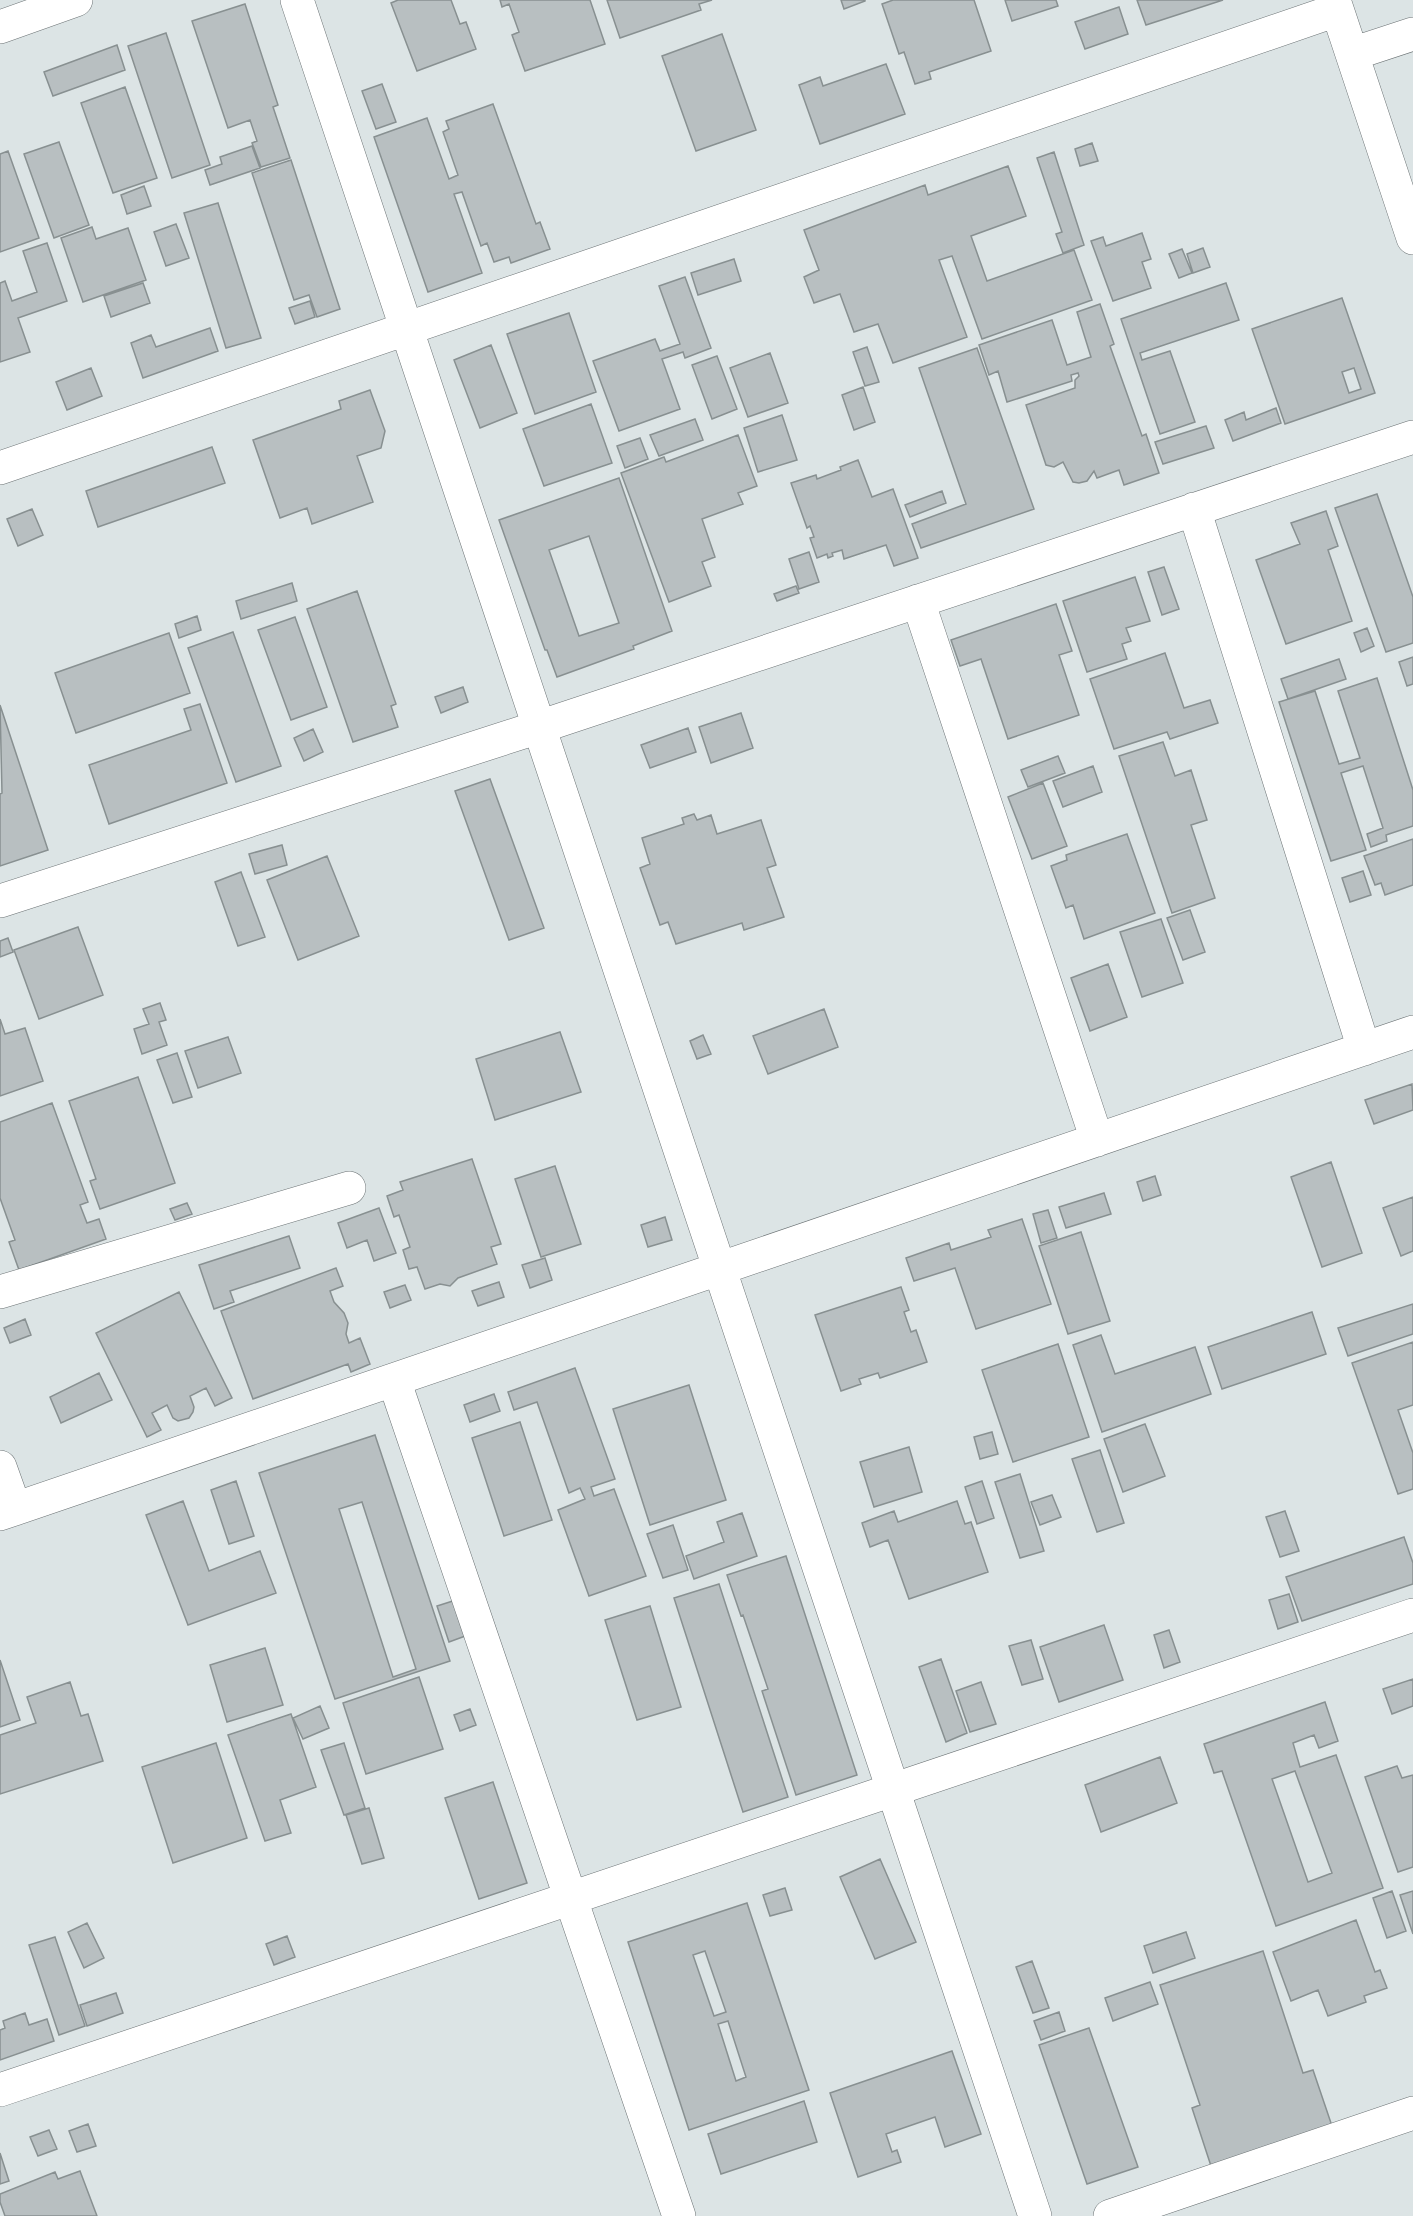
<svg xmlns="http://www.w3.org/2000/svg" width="1413" height="2216" viewBox="0 0 1413 2216" font-family="Roboto,sans-serif">
  <rect width="100%" height="100%" fill="#dce4e5"/>
  <!-- building -->
  <path fill="#b8bfc1" stroke="#889091" stroke-width="1.5" fill-rule="evenodd" d="M398,0H451L460,24L466,22L476,49L417,71L391,3Z
    M500,0H590L605,44L525,71L512,35L519,32L509,4L502,7Z
    M607,0H712L699,4L701,10L620,38Z
    M841,0H865V1L844,9Z
    M893,0H974L991,51L929,72L931,79L915,84L904,52L899,54L882,4Z
    M1005,0H1056L1058,6L1012,21Z
    M1137,0H1223L1146,25Z
    M245,4L278,105L273,107L290,158L261,167L252,143L257,141L250,120L228,128L192,21Z
    M1119,7L1128,34L1085,49L1075,22Z
    M166,33L210,165L172,178L128,46Z
    M722,34L756,130L696,151L662,56Z
    M117,45L125,70L53,96L44,72Z
    M886,64L905,114L820,144L799,85L820,77L823,86Z
    M382,84L396,122L376,129L362,91Z
    M125,87L157,178L113,193L81,103Z
    M493,104L536,224L540,222L550,249L511,263L509,257L494,262L487,243L481,246L462,192L454,194L482,273L428,292L374,137L427,118L449,179L458,175L443,132L449,129L446,121Z
    M59,142L89,225L54,238L24,154Z
    M1092,143L1098,161L1080,166L1075,149Z
    M252,146L260,168L210,185L205,170L222,164L220,157Z
    M8,151L39,238L0,252V154Z
    M1054,152L1084,245L1063,253L1056,234L1062,232L1037,158Z
    M291,160L340,309L317,317L309,295L294,300L252,173Z
    M1008,166L1026,216L971,236L987,281L1074,250L1092,300L982,339L952,256L939,260L967,337L893,363L878,324L854,332L840,294L814,303L804,277L819,270L804,230L925,185L928,195Z
    M144,186L151,206L127,214L121,195Z
    M218,203L261,338L226,348L184,213Z
    M176,224L189,258L166,266L154,232Z
    M92,227L96,239L128,228L146,280L83,302L61,238Z
    M1142,233L1151,259L1142,262L1151,288L1113,301L1091,241L1103,237L1106,246Z
    M47,243L67,301L18,318L30,352L0,362V283L5,281L12,301L37,292L23,251Z
    M1203,248L1210,267L1193,273L1187,254Z
    M1182,249L1192,273L1179,278L1169,254Z
    M734,259L741,281L698,295L691,273Z
    M685,277L711,348L685,358L683,352L662,359L680,409L619,431L593,361L655,339L660,351L680,344L659,286Z
    M143,283L150,303L111,317L104,296Z
    M1226,283L1239,320L1140,353L1142,360L1170,351L1195,422L1160,434L1121,319Z
    M1342,298L1375,393L1285,424L1252,329ZM1354,368L1361,389L1349,393L1342,372Z
    M310,301L315,317L295,324L289,308Z
    M1100,304L1114,344L1110,346L1142,436L1146,434L1159,473L1124,485L1119,470L1097,478L1094,471L1087,481L1079,483L1073,482L1063,462L1054,467L1046,465L1026,405L1075,388V380L1079,376L1078,373L1071,375L1072,381L1007,402L998,371L989,375L979,345L1052,320L1067,365L1091,357L1077,312Z
    M569,313L596,392L535,414L507,334Z
    M210,328L218,351L143,378L131,343L151,335L156,347Z
    M491,345L517,413L480,428L454,360Z
    M867,347L879,382L865,386L853,352Z
    M977,348L1034,509L921,548L912,524L966,504L919,368Z
    M770,353L788,403L748,417L730,368Z
    M717,356L737,409L712,419L692,365Z
    M91,368L102,396L67,410L56,382Z
    M863,387L875,422L854,430L842,395Z
    M370,390L385,431L381,448L357,456L373,502L312,524L307,508L280,518L253,440L341,409L339,401Z
    M591,404L612,463L544,486L523,429Z
    M1276,408L1281,423L1233,441L1225,420L1244,412L1246,420Z
    M782,415L797,460L758,472L744,428Z
    M695,419L703,440L659,456L650,435Z
    M1206,426L1214,448L1163,464L1155,442Z
    M738,435L757,486L738,493L743,504L702,519L715,557L702,562L711,586L669,602L621,473L664,457L666,462Z
    M640,438L648,459L625,468L617,446Z
    M212,447L225,483L98,527L86,491Z
    M858,460L872,497L893,489L918,558L894,566L886,545L844,559L842,550L832,553L833,556L828,558L827,554L817,558L810,538L814,537L810,526L807,528L791,483L816,475L817,479L841,470L840,467Z
    M619,478L672,631L633,646L634,649L557,677L547,650H545L499,520ZM589,536L619,623L579,636L549,550Z
    M942,491L946,503L910,517L905,505Z
    M1377,494L1413,597V643L1386,652L1335,508Z
    M32,509L43,535L18,546L7,519Z
    M1326,511L1338,546L1328,550L1352,621L1286,644L1256,560L1300,544L1291,523Z
    M809,552L819,582L799,589L789,559Z
    M1164,567L1179,609L1162,615L1148,572Z
    M1135,577L1150,621L1126,628L1131,641L1122,644L1127,659L1087,672L1063,601Z
    M292,583L297,601L241,619L236,601Z
    M796,586L799,593L777,601L774,594Z
    M357,591L396,704L391,706L398,727L353,742L307,609Z
    M1056,604L1072,651L1059,655L1079,715L1008,739L981,659L960,666L951,640Z
    M197,616L201,630L179,638L175,624Z
    M295,617L327,707L291,720L258,630Z
    M1367,628L1374,646L1361,652L1354,633Z
    M233,632L281,766L236,782L188,648Z
    M169,633L190,693L76,733L55,673Z
    M1165,653L1184,708L1210,700L1218,723L1170,739L1167,732L1114,749L1090,679Z
    M1413,657V684L1407,686L1399,662Z
    M1339,659L1346,679L1288,699L1281,679Z
    M1377,678L1413,790V826L1386,835L1387,841L1371,847L1367,834L1383,828L1363,766L1341,773L1366,850L1331,861L1279,702L1315,691L1339,764L1360,758L1338,691Z
    M463,687L468,702L441,713L435,697Z
    M200,704L227,783L109,824L89,765L191,730L184,709Z
    M0,705L48,850L0,866V794L2,793Z
    M741,713L753,748L711,763L699,727Z
    M688,728L696,752L650,768L641,745Z
    M313,729L323,752L304,761L294,738Z
    M1163,742L1175,776L1191,770L1207,820L1191,825L1215,898L1172,913L1119,756Z
    M1058,756L1065,773L1028,787L1021,770Z
    M1093,766L1102,792L1063,807L1053,781Z
    M490,779L544,928L509,940L455,791Z
    M1043,783L1067,846L1032,859L1008,797Z
    M694,814L697,820L711,815L717,834L761,820L776,865L767,868L784,917L744,930L742,923L676,944L668,922L660,925L640,868L650,864L642,838L684,824L682,818Z
    M1127,834L1155,913L1084,939L1073,905L1066,908L1051,866L1067,860L1066,855Z
    M1413,839V885L1385,895L1381,883L1375,885L1364,856Z
    M282,845L287,865L255,874L249,854Z
    M327,856L359,936L298,960L267,880Z
    M1363,871L1371,895L1350,902L1342,878Z
    M241,872L265,937L238,946L215,882Z
    M1190,910L1205,952L1183,960L1167,918Z
    M1161,919L1183,983L1142,997L1120,932Z
    M78,927L103,995L39,1019L14,950Z
    M8,938L13,952L0,957V941Z
    M1108,964L1127,1017L1090,1031L1071,978Z
    M160,1003L166,1020L159,1022L167,1045L142,1054L134,1029L149,1024L143,1009Z
    M824,1009L838,1047L768,1074L753,1036Z
    M0,1019L5,1034L25,1028L43,1081L0,1096Z
    M560,1032L581,1092L495,1120L476,1059Z
    M703,1035L711,1054L697,1059L690,1041Z
    M228,1037L241,1073L198,1088L185,1051Z
    M177,1053L192,1097L173,1103L157,1060Z
    M138,1077L175,1183L100,1209L90,1181L96,1179L69,1101Z
    M1412,1084L1413,1110L1374,1124L1365,1100Z
    M52,1103L88,1202L80,1205L87,1223L99,1219L106,1239L19,1270L9,1242L15,1240L0,1198V1122Z
    M472,1159L501,1244L491,1247L497,1264L458,1278L450,1286L440,1284L425,1289L417,1267L409,1269L403,1250L410,1247L399,1215L394,1217L387,1196L403,1190L400,1182Z
    M1331,1162L1362,1253L1322,1267L1291,1177Z
    M555,1166L581,1244L541,1257L515,1179Z
    M1155,1176L1161,1195L1143,1201L1137,1182Z
    M1104,1193L1111,1214L1066,1228L1059,1207Z
    M1413,1197V1251L1401,1256L1383,1208Z
    M187,1203L192,1214L175,1220L170,1209Z
    M379,1208L396,1253L374,1261L367,1240L347,1248L338,1223Z
    M1048,1210L1057,1238L1041,1243L1033,1214Z
    M665,1217L672,1240L648,1247L641,1225Z
    M1022,1219L1051,1304L976,1329L955,1268L914,1281L906,1258L949,1243L951,1250L991,1237L988,1230Z
    M1081,1232L1110,1321L1068,1334L1039,1246Z
    M289,1236L300,1268L230,1291L234,1302L214,1309L199,1265Z
    M545,1258L552,1280L530,1288L522,1265Z
    M336,1268L343,1286L330,1291L334,1302L344,1313L348,1323L346,1334L349,1343L360,1338L370,1364L351,1372L348,1364L253,1399L221,1311Z
    M499,1282L504,1297L478,1306L472,1291Z
    M405,1285L411,1300L390,1308L384,1292Z
    M901,1287L909,1310L904,1312L911,1332L916,1330L927,1362L880,1378L878,1373L859,1379L861,1384L841,1391L815,1315Z
    M179,1292L232,1398L215,1406L206,1388L190,1396L194,1407L193,1412L189,1418L178,1421L173,1418L167,1405L152,1413L161,1430L147,1437L96,1333Z
    M1413,1304V1334L1348,1356L1338,1328Z
    M1312,1312L1326,1354L1222,1389L1208,1347Z
    M25,1319L31,1335L10,1343L4,1328Z
    M1101,1335L1115,1374L1195,1347L1211,1394L1102,1432L1073,1345Z
    M1413,1342V1405L1398,1410L1413,1453V1489L1398,1494L1352,1363Z
    M1058,1344L1089,1437L1013,1462L982,1370Z
    M575,1368L615,1479L591,1487L594,1496L614,1489L646,1576L589,1596L558,1510L585,1499L580,1488L569,1493L537,1402L514,1410L508,1392Z
    M99,1373L112,1400L61,1423L50,1397Z
    M689,1385L726,1500L650,1525L613,1409Z
    M494,1394L500,1411L470,1422L464,1405Z
    M520,1422L552,1520L504,1536L472,1438Z
    M1145,1424L1165,1476L1123,1492L1104,1439Z
    M992,1432L998,1454L980,1459L974,1437Z
    M375,1435L450,1661L335,1699L259,1473ZM362,1502L416,1669L393,1677L339,1509Z
    M909,1447L922,1492L874,1507L860,1462Z
    M1100,1450L1124,1523L1097,1532L1072,1459Z
    M1020,1474L1044,1551L1020,1558L995,1482Z
    M236,1481L254,1536L229,1544L211,1490Z
    M982,1481L994,1518L977,1524L965,1487Z
    M1052,1495L1061,1517L1040,1525L1031,1502Z
    M183,1501L209,1571L260,1551L276,1593L188,1625L146,1515Z
    M957,1501L965,1524L971,1522L988,1572L909,1599L888,1540L870,1547L862,1523L894,1511L898,1522Z
    M1285,1511L1299,1551L1280,1557L1266,1517Z
    M742,1513L757,1556L694,1579L686,1556L724,1542L717,1522Z
    M673,1525L688,1570L663,1578L647,1534Z
    M1404,1537L1413,1563V1584L1302,1621L1286,1577Z
    M786,1556L857,1775L796,1795L762,1691L768,1689L743,1615L741,1616L727,1575Z
    M719,1584L788,1797L743,1812L674,1598Z
    M1289,1594L1298,1622L1278,1629L1269,1600Z
    M456,1600L468,1635L449,1642L437,1606Z
    M650,1606L681,1707L637,1720L605,1620Z
    M1104,1625L1123,1680L1059,1702L1040,1647Z
    M1169,1630L1180,1662L1164,1668L1154,1635Z
    M1031,1640L1043,1679L1022,1685L1009,1646Z
    M265,1648L283,1705L227,1722L210,1665Z
    M941,1659L967,1733L946,1742L919,1667Z
    M0,1660L20,1720L0,1727Z
    M419,1677L443,1749L366,1774L343,1703Z
    M1413,1679V1706L1392,1714L1383,1689Z
    M70,1682L81,1716L88,1714L103,1761L0,1794V1735L36,1723L27,1697Z
    M981,1682L996,1724L970,1732L956,1691Z
    M1325,1702L1338,1741L1319,1748L1314,1735L1293,1743L1300,1767L1336,1755L1383,1888L1276,1926L1222,1771L1214,1773L1204,1744ZM1295,1771L1332,1873L1308,1882L1272,1779Z
    M320,1706L329,1728L303,1739L293,1718Z
    M470,1709L476,1725L460,1731L454,1715Z
    M291,1714L316,1787L280,1800L291,1833L265,1841L228,1735Z
    M216,1743L247,1838L173,1863L142,1767Z
    M344,1743L365,1808L344,1815L321,1750Z
    M1160,1757L1177,1803L1101,1832L1085,1785Z
    M1397,1766L1402,1778L1413,1775V1867L1398,1872L1365,1777Z
    M493,1782L527,1883L479,1899L445,1798Z
    M369,1808L384,1858L362,1864L346,1815Z
    M880,1859L916,1942L875,1959L840,1877Z
    M785,1888L792,1910L770,1916L763,1895Z
    M1392,1891L1406,1931L1387,1938L1373,1898Z
    M1413,1891V1934L1400,1895Z
    M747,1903L809,2090L689,2130L628,1942ZM705,1951L726,2012L714,2016L693,1955ZM728,2021L746,2077L736,2081L718,2024Z
    M1356,1920L1375,1972L1380,1970L1387,1988L1364,1996L1366,2002L1328,2016L1318,1990L1291,2001L1273,1952Z
    M87,1923L104,1958L84,1968L68,1932Z
    M1186,1932L1195,1958L1153,1973L1144,1946Z
    M287,1936L295,1957L274,1965L266,1944Z
    M55,1937L85,2026L59,2035L29,1945Z
    M1263,1951L1303,2073L1313,2070L1332,2126L1211,2166L1192,2108L1200,2105L1160,1985Z
    M1032,1961L1049,2008L1033,2013L1016,1967Z
    M1150,1982L1158,2004L1113,2021L1105,1998Z
    M116,1993L123,2013L87,2026L80,2005Z
    M1059,2012L1065,2031L1041,2040L1034,2021Z
    M25,2013L29,2025L47,2019L54,2041L0,2060V2030L5,2028L3,2021Z
    M1089,2028L1138,2167L1087,2184L1039,2045Z
    M952,2051L981,2134L945,2147L935,2117L886,2134L892,2152L897,2150L901,2162L858,2177L830,2093Z
    M804,2101L817,2142L721,2174L708,2134Z
    M88,2124L96,2146L77,2152L69,2131Z
    M49,2130L57,2149L38,2156L30,2137Z
    M0,2153L9,2181L0,2184Z
    M80,2171L97,2216H5L0,2202V2194L55,2172L58,2179Z"/>
  <g fill="none" stroke-linecap="round" stroke-linejoin="round">
    <!-- minor casing -->
    <g stroke="#6c7375" stroke-width="34">
      <path id="minor" d="M297,0L1035,2216
        M1334,0L1413,238
        M0,27L76,0
        M1352,54L1413,34
        M0,468L1337,10
        M1194,509L1364,1049
        M918,601L1097,1140
        M0,901L539,727L1413,437
        M0,1292L349,1188
        M394,1380L679,2216
        M0,1467L15,1509
        M0,1514L1413,1032
        M0,2090L1413,1615
        M1110,2216L1413,2113"/>
    </g>
    <!-- minor -->
    <use href="#minor" stroke="#fff" stroke-width="33"/>
  </g>
</svg>
